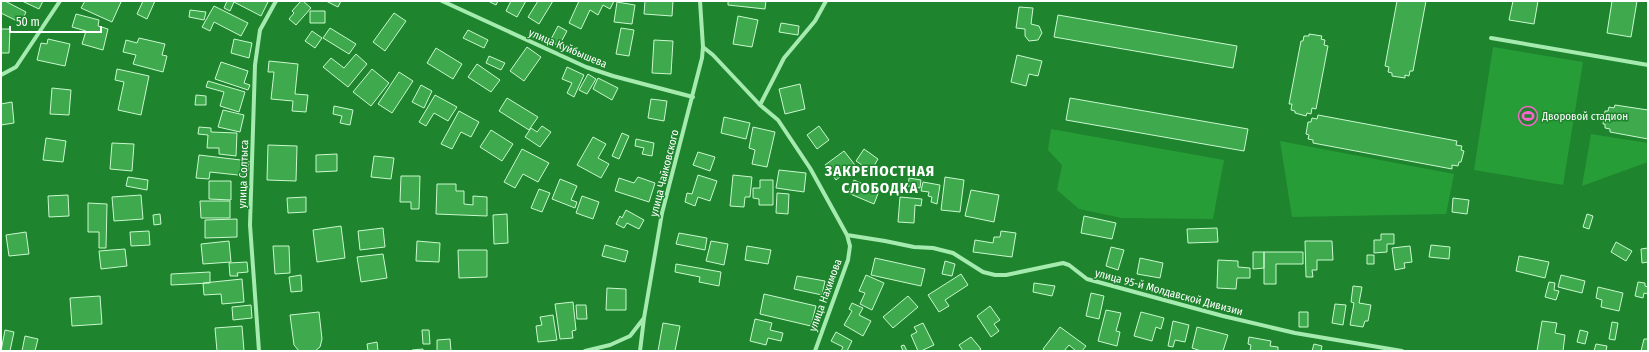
<svg xmlns="http://www.w3.org/2000/svg" width="1649" height="352" viewBox="0 0 1649 352" font-family="'Fira Sans Condensed',sans-serif">
  <rect width="100%" height="100%" fill="#1e842d"/>
  <!-- green -->
  <path fill="#279d37" d="M1493,47L1583,62L1563,185L1474,170Z
    M1051,129L1224,160L1213,219L1122,218L1079,209L1057,190L1062,165L1048,150Z
    M1591,134L1648,143V162L1582,186Z
    M1280,141L1454,174L1446,214L1292,217Z"/>
  <!-- building -->
  <path fill="#3ea94d" stroke="#caf8cf" d="M1,1H5L26,12L21,23L1,13Z
    M22,1H43L39,9Z
    M85,1H118L121,2L112,22L81,8Z
    M143,1H155L147,19L137,14Z
    M227,1H265L268,2L261,16L234,2L230,11L224,8Z
    M301,1H303L311,8L296,25L289,19L294,13L292,11Z
    M326,1H341L338,7Z
    M488,1H498L496,5Z
    M511,1H526L517,17L506,11Z
    M538,1H553L539,24L528,17Z
    M579,1H614L610,9L603,5L598,15L590,10L581,29L569,23Z
    M645,1H673L672,16L644,14Z
    M728,1H766L765,9L728,5Z
    M1397,1H1426L1413,71H1410L1409,76L1405,75V78L1392,76V73L1388,72L1389,67L1385,66Z
    M1513,1H1538L1534,24L1509,20Z
    M1612,1H1637L1631,37L1607,33Z
    M617,2L635,5L632,24L614,22Z
    M214,6L248,23L241,36L214,22L210,31L202,27Z
    M1019,7L1033,8L1031,24L1039,26L1042,33L1038,40L1029,41L1025,36V29L1016,28Z
    M190,10L206,12L204,20L189,17Z
    M310,11H325V23H310Z
    M394,13L406,21L385,51L373,42Z
    M76,14L99,20L98,26L108,29L103,50L82,44L86,31L72,27Z
    M1058,15L1237,46L1233,68L1054,37Z
    M738,16L758,20L752,47L733,44Z
    M781,23L799,26L798,35L779,32Z
    M558,26L567,31L559,46L550,41Z
    M330,28L356,44L349,54L323,38Z
    M621,28L634,30L629,56L616,54Z
    M1,29H10L9,53H1Z
    M468,30L488,40L484,48L463,38Z
    M312,31L322,38L315,48L305,41Z
    M1309,34L1322,36L1321,39L1325,40L1324,45L1328,46L1316,109L1312,108L1311,114L1307,113L1306,116L1295,113V111L1291,110L1292,104H1289L1301,41H1303L1304,36H1309Z
    M139,38L165,44L162,55L167,56L163,72L133,64L136,55L123,52L126,40L137,43Z
    M48,39L70,44L65,66L37,60L41,43L47,44Z
    M234,39L252,43L249,58L231,53Z
    M654,40L673,41L671,74L652,73Z
    M527,47L541,57L524,81L510,71Z
    M436,48L462,64L453,79L427,63Z
    M356,54L367,64L348,87L323,67L331,58L344,68Z
    M1017,55L1042,61L1038,76L1029,74L1026,86L1011,82Z
    M489,56L505,63L501,70L486,63Z
    M269,61L298,64L295,94L308,95L306,112L292,111L293,101L271,99L274,72H268Z
    M221,62L248,71L244,83L250,85L248,90L215,79Z
    M477,64L500,80L491,92L468,77Z
    M567,67L584,75L574,97L567,93L572,83L562,79Z
    M117,69L149,76L141,115L118,110L124,82L115,80Z
    M372,69L389,83L371,106L353,92Z
    M399,72L413,81L392,113L378,104Z
    M588,74L596,79L587,94L579,90Z
    M598,78L618,88L612,100L593,89Z
    M208,81L245,92L239,112L220,106L224,92L206,87Z
    M800,84L805,109L785,114L779,89Z
    M421,85L432,91L424,108L412,102Z
    M52,88L71,90L69,115L50,114Z
    M196,95L206,96V105H195Z
    M435,95L457,107L448,121L434,113L426,126L419,122Z
    M507,98L538,117L529,130L499,111Z
    M1070,98L1248,129L1244,151L1066,120Z
    M651,99L667,101L664,121L648,118Z
    M12,102L14,123L1,125V104Z
    M1615,105L1648,110V139L1610,132V129L1605,128V124H1603L1605,111H1608L1609,107L1614,108Z
    M334,106L353,110L350,125L340,123L342,116L333,114Z
    M223,110L244,115L240,132L218,127Z
    M459,111L479,122L471,137L461,132L452,149L441,144Z
    M1318,115L1457,141L1456,145L1462,146L1461,150L1464,151L1461,162H1459L1458,166L1452,165V169L1313,143V140L1308,139L1309,135L1306,134L1308,122H1311L1312,118L1317,119Z
    M724,117L750,123L746,139L721,133Z
    M542,126L551,132L540,147L525,137L531,128L537,132Z
    M819,126L829,140L817,149L807,135Z
    M199,127L211,128V132L237,133L236,156L219,154V148H207L208,135L198,134Z
    M753,127L775,132L767,167L752,164L755,150L749,148Z
    M491,130L513,144L502,161L480,147Z
    M622,133L629,136L619,159L612,156Z
    M593,137L606,144L598,158L609,164L601,178L577,165Z
    M46,138L66,141L63,162L43,160Z
    M636,139L654,143L652,156L642,154L644,148L635,146Z
    M112,143L134,144L132,171L110,169Z
    M268,145L297,146L296,181L267,180Z
    M522,149L549,163L538,182L523,174L515,188L504,182Z
    M864,149L878,159L871,171L856,161Z
    M844,151L855,165L836,180L825,165Z
    M698,152L715,157L710,171L693,165Z
    M337,154V171L316,172V155Z
    M199,155L249,161L247,176L210,172L209,179L196,178Z
    M374,156L394,158L391,179L371,177Z
    M779,170L806,173L804,192L776,188Z
    M698,175L717,181L710,201L698,197L695,206L685,202L687,193L692,194Z
    M733,175L752,177L750,197H745L744,207L730,206Z
    M401,176H420L419,209H411V202H400Z
    M128,177L148,180L147,190L126,186Z
    M638,177L655,183L649,202L615,191L619,178L634,183Z
    M945,177L964,180L960,212L941,210Z
    M909,178L921,180L920,188L908,186Z
    M560,179L577,186L571,200L577,202L575,208L552,199Z
    M760,180H773V205H759V199L753,198V188H760Z
    M854,180L879,191L874,204L848,193Z
    M209,181H231V200L209,199Z
    M923,182L940,185L937,204L931,202L932,197L928,196L929,192L921,191Z
    M437,184H456V191H464V204L473,205V196L487,197V216L436,214Z
    M539,189L550,193L542,212L531,208Z
    M971,190L999,195L994,222L965,216Z
    M777,193L789,194L788,214L776,213Z
    M68,195L69,216L49,217L48,196Z
    M141,195L143,219L114,221L112,197Z
    M582,196L599,202L593,219L576,213Z
    M306,197V212L288,213L287,198Z
    M900,197L922,199L921,206L915,205L914,223L898,222Z
    M1453,198L1469,200L1467,214L1452,212Z
    M200,201H230V218H201Z
    M88,203L107,204L106,248H99V232H88Z
    M626,210L644,220L639,229L627,223L624,228L616,224L620,216L622,218Z
    M160,214L161,224L154,225L153,215Z
    M507,214L508,243L494,244L493,215Z
    M1587,214L1593,216L1589,229L1583,227Z
    M1084,216L1116,223L1112,239L1081,233Z
    M237,219V237L205,238V220Z
    M341,226L345,258L317,262L313,230Z
    M383,228L385,247L360,250L358,231Z
    M1217,228L1218,242L1188,243L1187,229Z
    M149,231L150,245L131,246L130,232Z
    M1001,231L1016,233L1012,257L973,252L975,240L993,243L994,237H1000Z
    M26,232L29,254L9,256L6,235Z
    M679,233L707,238L705,250L676,244Z
    M1381,234H1394V244H1387V252L1374,253V240H1381Z
    M229,241L231,262L203,264L201,244Z
    M417,241L440,243L439,262L416,261Z
    M711,241L728,244L724,265L706,261Z
    M1305,241H1332L1333,260H1317V270H1312L1313,277H1306Z
    M1616,242L1632,251L1626,261L1611,252Z
    M605,245L628,251L625,262L602,256Z
    M1431,245L1450,247L1449,259L1429,257Z
    M273,246H289L290,273L275,274Z
    M747,246L771,250L768,264L745,260Z
    M1410,246L1412,262L1404,263L1405,268L1395,270L1392,248Z
    M1111,247L1124,250L1118,270L1106,266Z
    M1648,248V262L1642,263L1641,249Z
    M125,249L127,266L101,269L99,251Z
    M458,250H487V277L459,278Z
    M1253,252H1264V268L1253,269Z
    M1264,252H1303V264H1276V284H1264Z
    M383,254L387,278L361,282L357,257Z
    M1367,255H1374V264H1367Z
    M1519,256L1549,262L1545,278L1516,271Z
    M875,258L925,269L921,286L871,275Z
    M1140,258L1163,263L1160,278L1137,274Z
    M1218,260L1238,261V267L1250,268V278H1237L1236,289L1217,288Z
    M945,261L955,264L952,276L942,274Z
    M247,262L248,272L237,273L238,276H230L229,263Z
    M676,264L721,272L719,286L699,282L700,277L675,272Z
    M210,272V283L171,285V274Z
    M961,274L968,285L945,300L949,306L939,312L928,295Z
    M301,275L302,291L291,292L289,277Z
    M866,275L884,283L872,310L860,304L865,293L859,291Z
    M1561,275L1585,281L1582,293L1558,287Z
    M797,276L825,281L822,295L794,289Z
    M242,279L244,302L222,304L221,294L204,295L203,283Z
    M1549,282L1555,283L1554,290L1559,291L1556,300L1545,297Z
    M1638,282L1645,283V286L1648,287V294L1644,293L1643,298L1635,296Z
    M1034,283L1055,286L1052,296L1033,292Z
    M1353,286L1362,287L1359,303L1371,305L1368,321H1365L1363,327L1350,325L1354,303L1351,302Z
    M1598,287L1623,293L1619,311L1601,307L1602,300L1596,298Z
    M607,288L626,289V310H606Z
    M1091,293L1104,296L1099,319L1086,316Z
    M764,294L816,306L811,326L760,314Z
    M100,296L102,324L72,326L70,298Z
    M908,296L918,307L893,328L883,317Z
    M573,302L576,330L572,331L573,338L560,339L555,304Z
    M852,303L863,308L859,315L871,321L863,336L844,325L852,311L849,309Z
    M1335,304L1346,305L1343,325L1332,323Z
    M251,305L252,318L233,320L232,307Z
    M576,305H586L587,319H577Z
    M990,306L1000,320L994,324L999,331L991,337L977,316Z
    M1106,310L1121,313L1116,331L1120,332L1117,346L1098,341Z
    M319,312L322,339L320,347L315,351H299L294,345L290,315Z
    M1141,312L1164,318L1161,329L1156,327L1152,341L1134,336Z
    M1299,312H1308V327H1299Z
    M553,315L557,340L538,342L536,326L542,325L540,317Z
    M755,319L772,323L770,330L783,333L781,341L768,338L766,345L750,341Z
    M1173,321L1189,325L1185,342L1175,340L1173,347L1168,346Z
    M1542,321L1557,323L1555,333L1565,335L1563,351H1537Z
    M1612,322L1618,323L1615,340L1609,339Z
    M663,323L680,326L675,351H658Z
    M923,323L934,345L921,351H918L911,335L917,332L914,327Z
    M242,326L244,351H217L215,328Z
    M1060,327L1086,346L1082,351H1076L1069,345L1064,351H1045L1043,349Z
    M1197,327L1228,335L1223,351H1201L1192,348Z
    M5,330L14,332L10,351H1Z
    M422,330H429L430,344H423Z
    M1580,330L1588,332L1585,344L1577,342Z
    M836,332L852,341L847,351H841L843,347L831,341Z
    M25,336L38,339L35,351H22Z
    M971,337L981,349L978,351H963L959,345Z
    M1249,337L1271,341L1270,346L1278,347V351H1250L1251,345L1248,344Z
    M450,339L451,351H437V340Z
    M1644,339H1648V351H1641Z
    M377,342L378,351H368L367,344Z
    M1314,344L1322,346L1321,351H1312Z
    M1596,344L1607,346L1606,351H1594Z
    M904,345L907,351H903L901,346Z
    M423,349V351H412V350Z"/>
  <g fill="none" stroke-linecap="round" stroke-linejoin="round">
    <!-- street -->
    <path stroke="#a5eaae" stroke-width="4" d="M442,1L586,67L613,76L693,97
      M1491,38L1648,65
      M703,47L713,55L760,105L778,120L810,168L847,235L850,246L848,260L815,351
      M1,75L16,67L60,1
      M760,105L784,58L815,21L826,1
      M847,235L885,241L914,247L933,248L953,253L983,272L995,275H1006L1063,263L1069,265L1087,279L1223,316L1295,333L1402,351
      M259,351L250,225L255,65L260,30L276,1
      M585,351L610,345L630,336L644,318
      M640,351L644,318L662,213L702,58L703,47L700,1"/>
  </g>
  <!-- icons -->
  <defs>
    <g id="stadium-ring" transform="scale(1)"><circle r="9.5" fill="#1e842d" stroke="#f964cd" stroke-width="1.5"/><path d="M0-5a6.5 5 0 1 0 0 10a6.5 5 0 1 0 0-10ZM-3.5-1.8h7v3.6h-7Z" fill="#f964cd"/></g>
  </defs>
  <g fill-rule="evenodd">
    <use href="#stadium-ring" x="1528" y="116"/>
  </g>
  <g text-anchor="middle" stroke-width="3" stroke-linejoin="round" paint-order="stroke">
    <!-- street labels -->
    <g font-size="11" fill="#fff" stroke="#1e842d">
      <text transform="translate(568 48) rotate(23)" y="4">улица Куйбышева</text>
      <text transform="translate(664 173) rotate(-76)" y="4">улица Чайковского</text>
      <text transform="translate(243 174) rotate(-88)" y="4">улица Солтыса</text>
      <text transform="translate(1169 292) rotate(15)" y="4">улица 95-й Молдавской Дивизии</text>
      <text transform="translate(825 295) rotate(-70)" y="4">улица Нахимова</text>
    </g>
    <!-- poi labels -->
    <g font-size="11" fill="#fff" stroke="#1e842d" text-anchor="start">
      <text x="1542" y="120">Дворовой стадион</text>
    </g>
    <!-- district labels -->
    <g font-size="15" font-weight="bold" letter-spacing="1" fill="#fff" stroke="#1e842d">
      <text x="880" y="176">ЗАКРЕПОСТНАЯ<tspan x="880" dy="17">СЛОБОДКА</tspan></text>
    </g>
  </g>
  <!-- border -->
  <rect width="1649" height="352" fill="none" stroke="#ffffff" stroke-width="4"/>
  <!-- scale -->
  <path d="M10 26v6h91v-6" fill="none" stroke="#ffffff" stroke-width="2"/>
  <text x="16" y="26" font-size="12" fill="#ffffff" stroke="#1e842d" stroke-width="3" paint-order="stroke">50 m</text>
</svg>
